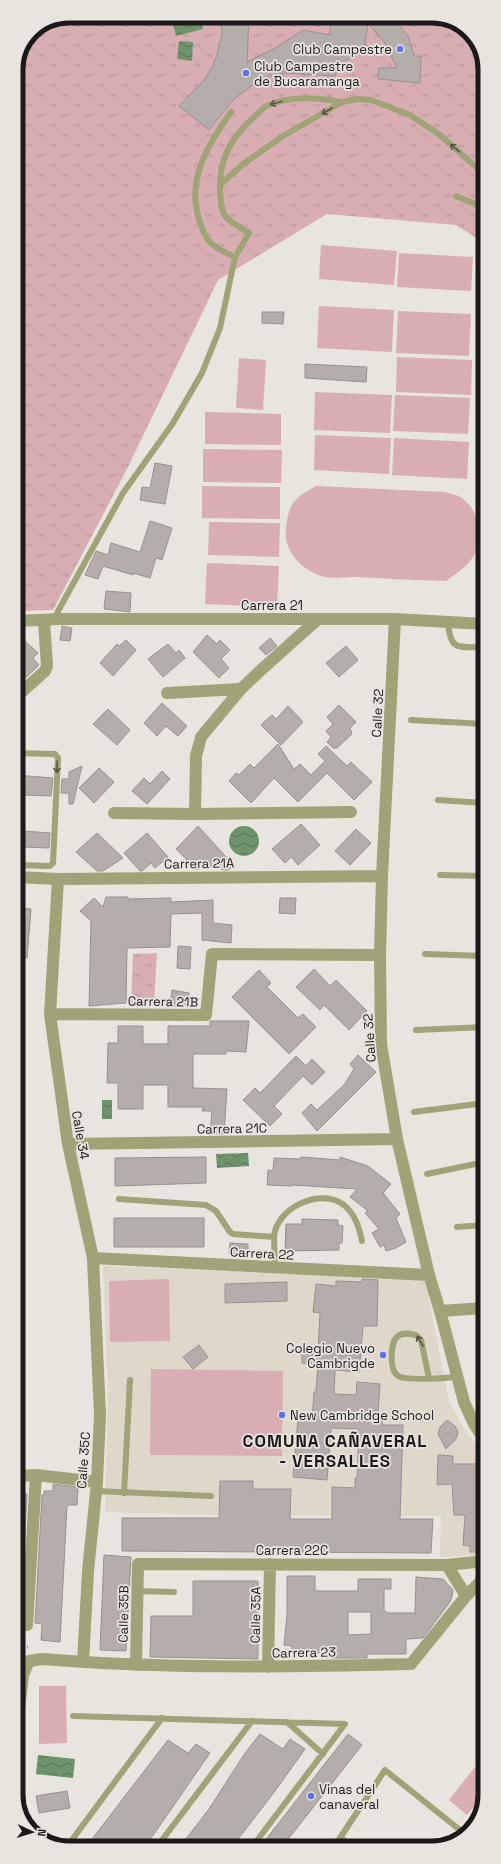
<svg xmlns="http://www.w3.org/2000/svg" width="501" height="1864" viewBox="0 0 501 1864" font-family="'Space Grotesk',sans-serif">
  <defs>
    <pattern id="grass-tufts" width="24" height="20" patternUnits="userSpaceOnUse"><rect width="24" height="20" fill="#d8aeb2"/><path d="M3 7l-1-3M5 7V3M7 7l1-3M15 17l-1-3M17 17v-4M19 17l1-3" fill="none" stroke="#b99598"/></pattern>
    <pattern id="water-waves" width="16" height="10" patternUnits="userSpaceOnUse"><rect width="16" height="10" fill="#6e926b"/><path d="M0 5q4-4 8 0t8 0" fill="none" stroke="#5a7657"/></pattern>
  </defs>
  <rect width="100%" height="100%" fill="#e8e4de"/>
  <!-- built -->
  <path fill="#dfd7ca" d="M103,1266L425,1278L449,1401L464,1429L485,1456V1555L440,1557L441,1516L217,1515L105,1512L108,1392Z"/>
  <!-- grass -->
  <path fill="url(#grass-tufts)" d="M69,16H439L467,29L484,58V243L456,225L327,214L218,280L128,467L53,610L16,611V68L32,31Z
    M484,255V406L481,379Z
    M157,953L154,1003L131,1004L133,954Z"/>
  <!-- pitch -->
  <path fill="#d8aeb2" d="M321,245L397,251L394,285L319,279Z
    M399,253L473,257L471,291L397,287Z
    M319,306L394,310L392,352L317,348Z
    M398,311L471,314L469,356L396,353Z
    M397,357L472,360L471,395L396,392Z
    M239,358L266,360L263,410L236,408Z
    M315,392L392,395L390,433L314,430Z
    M395,395L470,398L468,434L393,431Z
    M205,412L281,414V445L205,444Z
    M315,435L391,438L389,474L314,470Z
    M394,438L469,442L467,479L392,475Z
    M203,449L282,450L281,483L203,482Z
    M202,486L280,487V519L202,518Z
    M316,486L445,492C451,494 459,495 463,499C481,512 485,544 470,561C464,569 454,575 446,581C416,580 387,579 358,577C347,577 332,579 321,576C302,570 283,551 286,529C289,502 293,499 316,486Z
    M209,522L280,523L279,557L208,555Z
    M207,563L279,566L277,607L205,604Z
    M169,1279L170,1341L110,1342L109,1281Z
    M151,1369L283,1371L282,1456L150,1455Z
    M39,1686H66L67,1743L39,1744Z
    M475,1767L485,1775V1792L467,1815L449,1800Z"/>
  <!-- water -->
  <path fill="url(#water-waves)" d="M171,16H200L203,29L176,36Z
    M179,41L193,42L192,61L177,59Z
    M229 841a15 15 0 1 1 30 0a15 15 0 1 1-30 0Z
    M102,1100H112V1119H102Z
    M248,1153L249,1166L217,1168L216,1154Z
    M38,1755L75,1759L73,1778L36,1774Z"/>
  <!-- building -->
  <path fill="#b4adaa" stroke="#98918e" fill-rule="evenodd" d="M221,16H249L247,62L277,47L303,30L330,35V16H392L408,36L414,56H421L420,83L378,79L379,68H397L385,43L368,23L364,53L358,52L340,65L335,76L286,73L270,76L254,84L232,101L209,130L179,106L205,79L212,67L217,55L222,34Z
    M262,312H284L283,324L262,323Z
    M305,364L367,367L366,382L305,378Z
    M155,463L172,466L165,504L140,500L142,487L150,488Z
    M150,521L172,528L162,560L156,558L150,578L133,573V575L103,566L98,579L85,575L96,551L108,555L111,543L140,552Z
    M106,591L131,593L130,612L104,609Z
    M62,626L72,628L70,641L60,640Z
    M207,635L217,644L220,640L230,650L221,659L229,668L219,678L193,652Z
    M270,638L277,646L266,655L259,648Z
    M126,640L136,650L113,676L100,663L117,644L119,646Z
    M25,641L38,653L33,658L39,665L16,687V650Z
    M168,644L176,653L179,650L185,658L163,677L148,659Z
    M346,646L358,660L339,677L326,663Z
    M162,703L187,726L178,736L166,726L157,736L144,723Z
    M339,705L356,722L350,728L352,734L337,748H333L327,742L331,737L326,731L333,724L327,717Z
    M288,706L303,722L281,745L261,725L272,715L276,719Z
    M108,709L130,730L117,745L93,724Z
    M278,744L294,769L300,764L311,775L325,761L318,754L326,746L347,766L351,762L372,782L354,800L327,773L298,802L274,778L251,803L229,781L236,773L239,775L250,764L254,768Z
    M82,766L73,804H69V793H61L62,779H69V772Z
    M99,768L114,782L94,803L79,788Z
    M162,771L170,779L147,804L132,791L144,778L150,784Z
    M16,775L53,778L51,796L24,795V788H16Z
    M301,824L320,845L298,865L291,857L285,863L272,849Z
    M198,826L228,859L235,866L228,870H223L214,864L209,869L203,863L197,870L176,849Z
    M356,829L371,843L350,865L335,851Z
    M23,831L50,833L49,848L22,847Z
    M97,833L123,858L103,871H97L76,852Z
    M147,833L168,857L155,868L151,863L142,871H140L124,853Z
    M106,897H128V899L171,898V902L213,900V923L232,925L231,943L202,940V913L171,914L170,947L127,948L126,1003L89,1006L91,921L80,911L94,898L103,907Z
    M280,898H296L295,914L279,913Z
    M17,908L31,909L27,958L17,957Z
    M178,946L191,947L190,969L177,968Z
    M314,969L330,986L336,980L367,1011L349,1030L324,1005L320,1010L296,987Z
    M259,970L271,983L267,987L298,1018L303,1014L316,1027L289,1054L232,997Z
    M172,990L189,993L187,1005L170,1007Z
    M210,1021H249L246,1052L226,1051V1054H193V1088L227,1089L224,1134H210L212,1111H202L203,1107H168V1085H143V1109H118V1083H107L108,1043H118V1026H143V1044H168V1026H210Z
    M358,1055L376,1072L317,1131L302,1113L311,1104L317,1110L344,1085L354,1069L350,1064Z
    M296,1056L306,1066L312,1059L325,1072L312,1085L303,1076L274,1106L282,1114L270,1126L243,1100L255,1088L260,1093Z
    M206,1157V1183L115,1186V1158Z
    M301,1157L340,1160V1157L368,1166L391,1184L383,1193L400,1214L396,1218L406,1242L396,1248L386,1251L384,1245L380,1247L372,1233L379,1229L365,1213L368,1211L350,1197L357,1189L293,1185L292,1186L267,1185L268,1170L273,1171L274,1158L301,1159Z
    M114,1218H204V1247H114Z
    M302,1219L338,1220V1225L343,1226L342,1243H339V1250L285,1251L286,1224H302Z
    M230,1243L248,1244V1255L229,1254Z
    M362,1279L378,1280L377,1326H363L359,1372L335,1370L334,1394L356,1395L357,1382L380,1384L378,1413H382V1425H403L400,1519H433L431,1553L122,1551V1518H219L220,1481H253V1489H291L290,1519H332V1487L355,1488V1478H357L359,1429L331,1428L327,1480L293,1477L298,1419L312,1420L314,1392H316L318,1364L302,1363V1349L318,1350L320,1313L313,1312L316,1284L336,1286V1281L362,1282Z
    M287,1282V1301L225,1303V1284Z
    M199,1345L208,1357L193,1369L183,1357Z
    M447,1420L455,1426L458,1432L456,1439L446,1449L438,1434L440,1427Z
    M438,1455L453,1456V1464H481V1477L485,1478V1552H470V1546L463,1545L465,1515H454L452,1484L437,1485Z
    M53,1484L78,1487L77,1505H67L60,1642L41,1640L42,1624L35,1623L42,1495H44V1491H53Z
    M17,1494H27L20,1622H17Z
    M104,1555L131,1557L126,1651L100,1650Z
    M287,1576H315V1591H358V1579H391V1589H384V1611L387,1612V1613H415L416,1577L443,1579L453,1590L452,1596L450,1602L423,1638L406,1639V1654H367V1658H331V1653L292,1652V1646L284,1645L287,1614ZM348,1612H371V1634L348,1635Z
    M193,1581H258V1659L150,1657L151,1616H193Z
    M260,1734L283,1749L290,1739L305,1749L275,1791L232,1847L179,1848L209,1809L245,1753Z
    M348,1734L362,1745L282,1847H260Z
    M168,1740L188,1753L196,1744L210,1753L154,1834L143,1848H95L89,1843Z
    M67,1791L70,1808L39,1813L36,1796Z"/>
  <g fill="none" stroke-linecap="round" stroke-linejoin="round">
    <!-- path -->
    <path stroke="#999691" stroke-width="2.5" stroke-dasharray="3 2" stroke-linecap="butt" d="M17,1647H28"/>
    <!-- lane -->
    <path stroke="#a0a278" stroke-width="6" d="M231,112C208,144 185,181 200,222C202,229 205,238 211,243C217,249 227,253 235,257
      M220,185L243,164L283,136L342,102L357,99L371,100L410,115L440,135L484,174
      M456,196L484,208
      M59,619L57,613L123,493L173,423L202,373L220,328L235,257L249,233C242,228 231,223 226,217C220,209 221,200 220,191C219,157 231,138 255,116C259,113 262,108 267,106C290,95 318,98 342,102
      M448,622C450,652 459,647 484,647
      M411,720L484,724
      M16,753L55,754L58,758L53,863L50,866L16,865
      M438,800L484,803
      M440,875L484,876
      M425,954L484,956
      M416,1030L485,1027
      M414,1112L485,1103
      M427,1174L485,1162
      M119,1199L206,1205L216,1211L230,1232L233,1234L274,1237C276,1208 320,1187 344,1205C355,1214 359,1227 362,1241
      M457,1227L485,1225
      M274,1237L275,1267
      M429,1378L421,1340L416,1335C410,1334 403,1332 398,1336C390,1341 389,1370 398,1376C406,1381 445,1378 457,1377
      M95,1491L211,1496
      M124,1493L130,1380
      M137,1591L174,1592
      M17,1660L29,1661
      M73,1716L345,1724
      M287,1722L323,1754
      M341,1838L353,1847
      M252,1847L345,1724
      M334,1847L385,1770L465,1834
      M66,1848L162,1718
      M156,1848L252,1721"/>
    <!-- street -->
    <path stroke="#a0a278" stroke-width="12" d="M395,619L382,876L380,955L381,1044L397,1139L429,1275L440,1311L464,1402L474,1424L485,1440
      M16,621L60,619H395L484,624
      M167,693L241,689
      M16,697L45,671L47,666L44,621
      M114,813L195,814L351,812
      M195,814L196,756L201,737L241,689L261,670L318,619
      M16,877L58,879L382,876
      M58,879L50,1014L68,1144L93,1258L100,1415L97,1482L88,1571L83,1662
      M50,1014L206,1015L212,954L380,955
      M68,1144L397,1139
      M93,1258L429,1275
      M440,1311L485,1308
      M17,1476L36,1475L97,1482
      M447,1565L466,1596
      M27,1625L36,1475
      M136,1665L138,1564L447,1565L485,1561
      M268,1667L270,1564
      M17,1728L23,1675L29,1661L42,1659C165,1669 288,1667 411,1664L466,1596L485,1577"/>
  </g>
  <!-- one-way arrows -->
  <defs><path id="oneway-shaft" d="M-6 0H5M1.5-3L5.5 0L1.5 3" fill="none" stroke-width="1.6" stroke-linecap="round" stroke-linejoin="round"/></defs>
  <g stroke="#575743">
    <use href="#oneway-shaft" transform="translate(276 103) rotate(165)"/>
    <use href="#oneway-shaft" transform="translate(327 111) rotate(150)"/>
    <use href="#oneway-shaft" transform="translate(455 148) rotate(-140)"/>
    <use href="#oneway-shaft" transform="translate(57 767) rotate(92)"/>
    <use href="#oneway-shaft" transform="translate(420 1341) rotate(-121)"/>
  </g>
  <!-- markers -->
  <g fill="#5e72e9" stroke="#e8e4de" stroke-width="1.5">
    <circle cx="400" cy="49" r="4"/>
    <circle cx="246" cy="73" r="4"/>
    <circle cx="383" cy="1355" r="4"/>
    <circle cx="282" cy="1415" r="4"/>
    <circle cx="311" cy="1796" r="4"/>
  </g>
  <g text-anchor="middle" stroke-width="3.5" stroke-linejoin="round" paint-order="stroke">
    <!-- poi labels -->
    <g font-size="13" fill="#1c1a18" stroke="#e8e4de" text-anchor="start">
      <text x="392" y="54" text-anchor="end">Club Campestre</text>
      <text x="254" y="71">Club Campestre<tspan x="254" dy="15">de Bucaramanga</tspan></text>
      <text x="375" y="1353" text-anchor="end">Colegio Nuevo<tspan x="375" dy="15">Cambrigde</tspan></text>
      <text x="290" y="1420">New Cambridge School</text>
      <text x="319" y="1794">Vinas del<tspan x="319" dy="15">canaveral</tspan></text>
    </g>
    <!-- street labels -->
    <g font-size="13" fill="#1c1a18" stroke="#e8e4de">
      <text x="272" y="610">Carrera 21</text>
      <text transform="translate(377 713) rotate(-87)" y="5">Calle 32</text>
      <text transform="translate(199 863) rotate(-1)" y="5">Carrera 21A</text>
      <text transform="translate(163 1001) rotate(1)" y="5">Carrera 21B</text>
      <text transform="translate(369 1038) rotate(-94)" y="5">Calle 32</text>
      <text transform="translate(232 1128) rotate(-1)" y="5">Carrera 21C</text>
      <text transform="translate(81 1135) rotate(80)" y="5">Calle 34</text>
      <text transform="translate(262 1253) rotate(3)" y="5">Carrera 22</text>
      <text transform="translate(83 1460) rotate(-86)" y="5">Calle 35C</text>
      <text x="292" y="1555">Carrera 22C</text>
      <text transform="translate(123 1614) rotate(-89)" y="5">Calle 35B</text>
      <text transform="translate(255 1615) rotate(-89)" y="5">Calle 35A</text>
      <text transform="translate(304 1652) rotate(-1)" y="5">Carrera 23</text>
    </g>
    <!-- district labels -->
    <g font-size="17" font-weight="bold" letter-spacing="1" fill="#1c1a18" stroke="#e8e4de">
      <text x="335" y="1447">COMUNA CAÑAVERAL<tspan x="335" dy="20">- VERSALLES</tspan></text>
    </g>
  </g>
  <!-- crop -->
  <path d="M0 0H501V1864H0ZM69 23H432A46 46 0 0 1 478 69V1795A46 46 0 0 1 432 1841H69A46 46 0 0 1 23 1795V69A46 46 0 0 1 69 23Z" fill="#e8e4de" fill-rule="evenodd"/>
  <path fill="none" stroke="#1c1a18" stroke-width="5" d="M69 23H432A46 46 0 0 1 478 69V1795A46 46 0 0 1 432 1841H69A46 46 0 0 1 23 1795V69A46 46 0 0 1 69 23Z"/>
  <!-- north arrow -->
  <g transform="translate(32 1832) rotate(94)" stroke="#e8e4de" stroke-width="3" paint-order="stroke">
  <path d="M0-3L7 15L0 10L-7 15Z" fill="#1c1a18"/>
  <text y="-6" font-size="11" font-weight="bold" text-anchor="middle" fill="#1c1a18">N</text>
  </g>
</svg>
